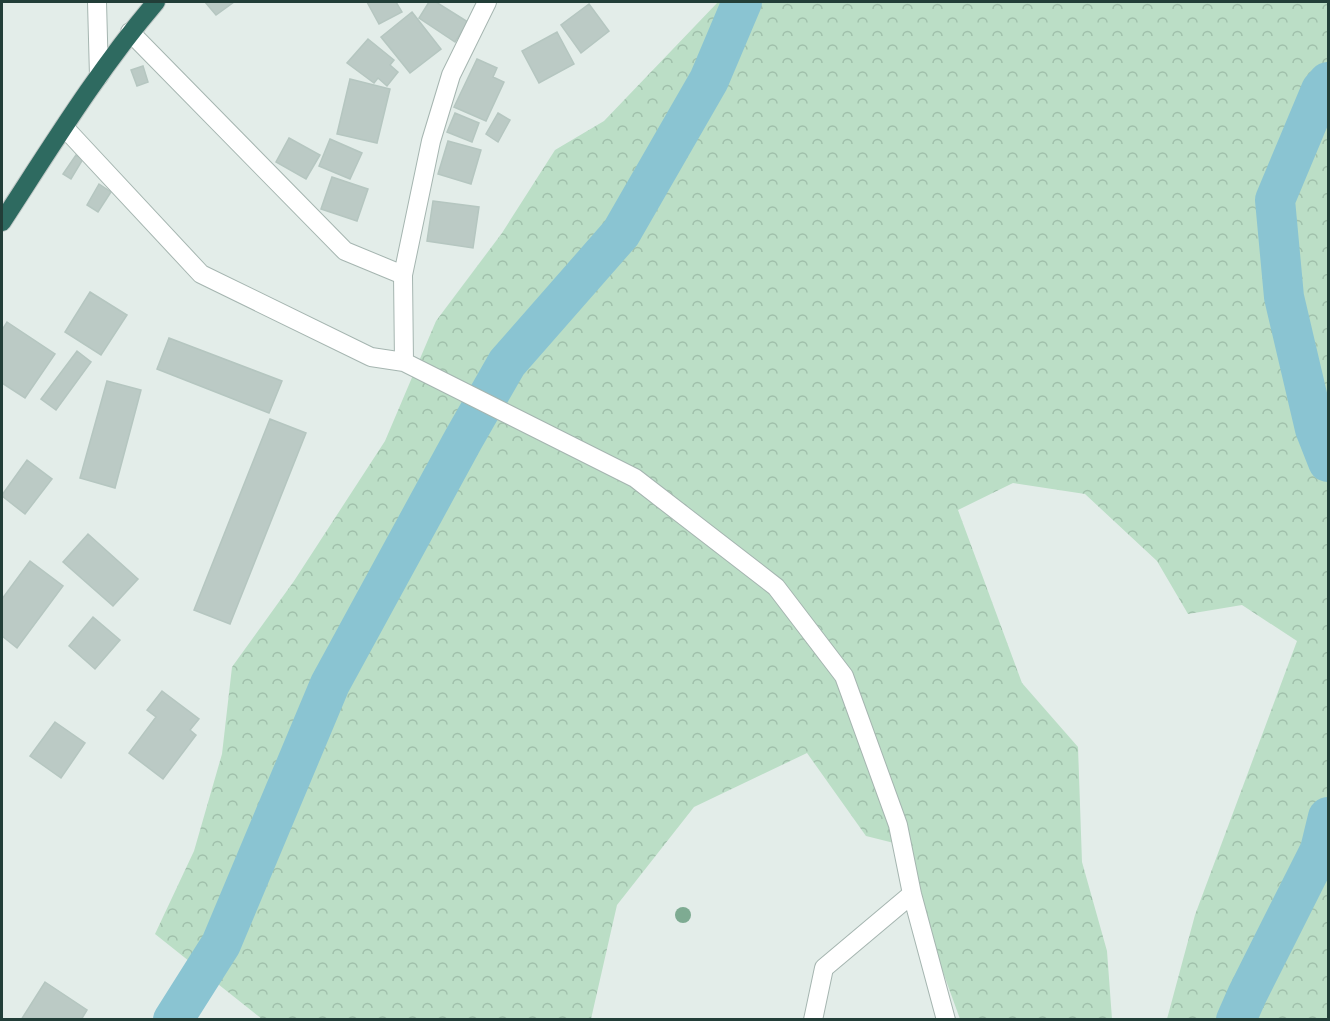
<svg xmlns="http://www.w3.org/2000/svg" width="1330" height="1021" viewBox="0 0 1330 1021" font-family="Jost,sans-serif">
  <defs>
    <pattern id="forest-crowns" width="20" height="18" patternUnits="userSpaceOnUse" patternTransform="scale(1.5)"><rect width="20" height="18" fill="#bbdec6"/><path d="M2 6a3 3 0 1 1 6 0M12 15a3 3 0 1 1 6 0" fill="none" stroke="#a0c0ab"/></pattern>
  </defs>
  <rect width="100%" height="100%" fill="#e3ede9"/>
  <!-- forest -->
  <path fill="url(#forest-crowns)" d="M718,2H1328V1019H1167L1195,915L1297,641L1242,605L1188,614L1157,561L1085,494L1013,483L958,510L1022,683L1078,747L1082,862L1107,951L1112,1019H960L923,917L910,847L866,836L807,753L694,807L617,905L591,1019H262L155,934L194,851L222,754L232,667L294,581L385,441L436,321L502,233L555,150L604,121Z"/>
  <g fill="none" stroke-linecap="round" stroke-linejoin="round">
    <!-- river -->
    <path stroke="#8ac4d2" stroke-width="40" d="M1328,82L1321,90L1275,200L1284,297L1315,429L1328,462
      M173,1020L221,944L330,684L463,440L507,363L621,233L709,80L742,2
      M1236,1020L1247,995L1320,850L1328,817"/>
  </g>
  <!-- building -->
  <path fill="#bbcac5" stroke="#b5c6c0" stroke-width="1.5" d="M205,2H234L216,15Z
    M367,2H396L402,12L379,24Z
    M429,2H436L468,22L455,42L419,18Z
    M589,4L609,31L581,53L561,25Z
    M412,12L441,49L410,73L381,37Z
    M557,32L574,64L539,83L522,51Z
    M368,39L394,60L390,65L398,72L387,86L378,78L374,83L347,63Z
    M477,59L497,68L493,77L504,82L486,121L454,107Z
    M143,66L148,82L137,86L131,70Z
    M350,79L390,89L377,143L337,134Z
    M455,113L479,123L472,142L447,132Z
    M498,113L510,120L498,142L486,134Z
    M289,138L320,155L306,179L276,162Z
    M330,139L362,153L350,179L319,166Z
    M448,141L481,150L471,184L438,174Z
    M76,155L83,159L71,179L63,174Z
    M332,177L368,189L357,221L321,209Z
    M99,184L111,192L98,212L87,205Z
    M433,201L479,207L473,248L427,241Z
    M90,292L127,315L101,355L65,332Z
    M7,322L55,354L25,398L2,383V330Z
    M169,338L282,381L269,413L157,369Z
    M77,351L91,362L56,410L41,399Z
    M107,381L141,390L115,488L80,478Z
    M270,419L306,433L230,624L194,610Z
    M27,460L52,479L25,514L2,496V495Z
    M88,534L138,579L113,606L63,562Z
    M30,561L63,586L17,648L2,636V599Z
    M93,617L120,640L95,669L69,646Z
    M162,691L199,719L190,730L196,735L163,779L129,753L156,717L147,710Z
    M55,722L85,743L61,778L30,756Z
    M45,982L87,1010L81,1020H21Z"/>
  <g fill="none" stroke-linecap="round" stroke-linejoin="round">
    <!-- minor casing -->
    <g stroke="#a5b5b0" stroke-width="20">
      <path id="minor" d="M97,2L99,76
        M130,32L345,251L403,275
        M64,127L201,274L371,357L404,362L635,478L776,587L844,676L898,825L912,894L946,1020
        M404,362L403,275L431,141L451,75L487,2
        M813,1020L824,968L912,894"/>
    </g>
    <!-- highway casing -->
    <g stroke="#c1c9c7" stroke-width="20">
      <path id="highway" d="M2,222C51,147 98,70 156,2"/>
    </g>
    <!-- minor -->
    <use href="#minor" stroke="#fff" stroke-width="18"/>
    <!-- highway -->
    <use href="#highway" stroke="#2e6a60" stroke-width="18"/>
  </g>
  <!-- trees -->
  <circle fill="#7eab92" cx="683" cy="915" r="8"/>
  <!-- border -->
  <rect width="1330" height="1021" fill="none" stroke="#223e38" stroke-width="6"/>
</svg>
